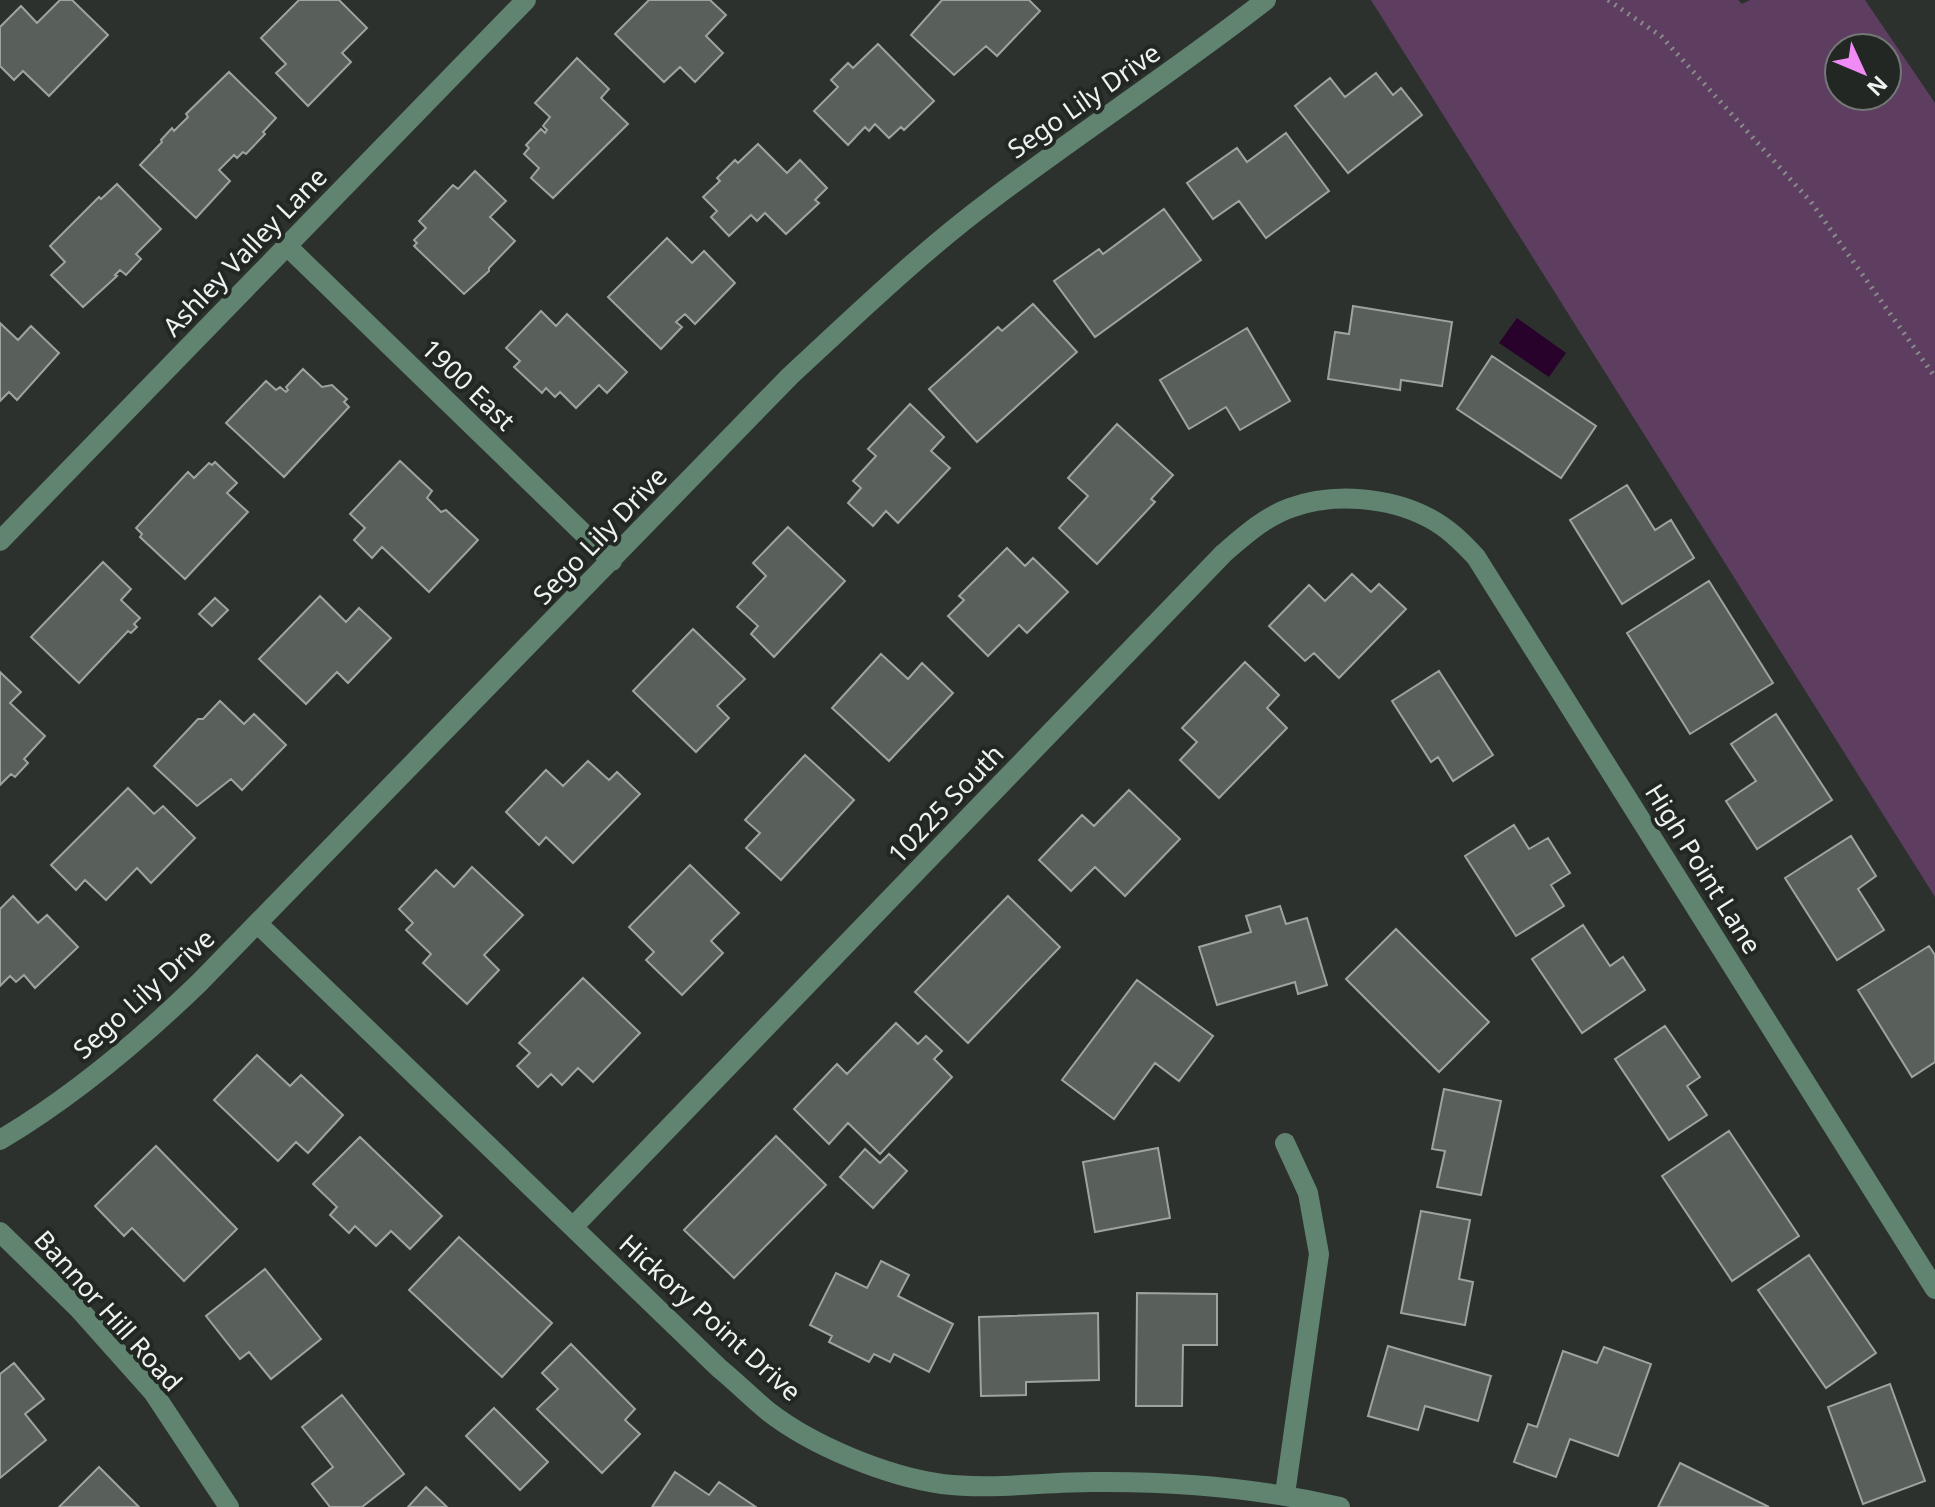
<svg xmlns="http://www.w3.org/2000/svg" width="1935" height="1507" viewBox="0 0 1935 1507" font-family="'Noto Sans',sans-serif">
  <rect width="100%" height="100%" fill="#2c312e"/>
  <!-- green -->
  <path fill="#5e3e60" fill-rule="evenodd" d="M1371,0H1738L1742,4L1750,0H1865L1935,103V897ZM1839,48H1887V96H1839Z"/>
  <!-- water -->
  <path fill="#29022c" d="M1517,318L1566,353L1549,377L1499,343Z"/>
  <!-- building -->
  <path fill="#595f5b" stroke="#9da4a0" stroke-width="2" d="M60,0H72L108,35L49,96L23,71L14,80L0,66V27L21,6L37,23Z
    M299,0H339L367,28L342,53L351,62L308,106L276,73L286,64L261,38Z
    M649,0H710L726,15L706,36L723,53L695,82L680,67L664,82L615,34Z
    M942,0H1029L1040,11L997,56L986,46L954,75L911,35Z
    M878,44L934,101L904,130L901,127L889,138L875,124L869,131L865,127L848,145L814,111L838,87L831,80L848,63L853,68Z
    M577,58L609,89L601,98L628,124L553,198L531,178L539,168L524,154L529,148L526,145L541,129L545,133L547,130L543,126L550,117L535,103Z
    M229,72L276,118L263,132L265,134L246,154L243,152L237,158L234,155L219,170L230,181L196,218L140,165L162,142L161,140L172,128L174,131L188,117L186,114Z
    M1376,73L1393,95L1401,88L1422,115L1348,173L1295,106L1330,78L1345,97Z
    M1286,133L1329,191L1266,238L1239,201L1213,219L1187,183L1237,148L1247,162Z
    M758,144L787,173L800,160L827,188L815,200L819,203L786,234L765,213L757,221L751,215L729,236L711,217L717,211L703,197L720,181L717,178L735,160L738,163Z
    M475,171L506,201L490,217L515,241L489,268V271L464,294L414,246L417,243L414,240L426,228L419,221L453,185L458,189Z
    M117,184L161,229L136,254L141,259L126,275L120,270L115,275L117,276L83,307L51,275L65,262L50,246L99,197L101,199Z
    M1164,209L1201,260L1095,337L1054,281L1099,249L1103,254Z
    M667,238L692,263L704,251L735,283L695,324L685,314L676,322L682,327L661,349L608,297Z
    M1033,304L1077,352L977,442L929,389L998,327L1002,331Z
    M1353,306L1452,322L1442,386L1401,380L1400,390L1328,379L1335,332L1349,334Z
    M541,311L556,326L567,314L627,372L607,393L599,385L576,408L560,392L555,397L546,388L542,393L514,367L520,361L506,348Z
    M0,323L18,340L31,326L59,353L17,400L9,392L0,401Z
    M1247,328L1290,401L1240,430L1226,407L1189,429L1160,380Z
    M1492,356L1596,426L1561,478L1457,409Z
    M303,369L322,387L332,385L347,399L344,402L349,407L284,477L226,423L266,381L276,390L280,387L286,392L288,390L286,387Z
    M910,404L944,437L931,451L950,468L898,523L886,511L873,526L848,503L861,488L853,481L876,456L868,449Z
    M1117,424L1173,475L1151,499L1155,502L1097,564L1059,528L1088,496L1068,478Z
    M400,461L432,491L427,498L441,512L446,510L478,540L429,592L382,547L372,558L354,540L365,528L350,514Z
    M215,462L237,483L227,493L248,512L185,579L140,537L142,534L136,528L188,472L194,478L209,463L212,465Z
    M1627,485L1655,530L1671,520L1694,558L1622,604L1570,520Z
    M788,527L845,581L774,657L751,634L758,626L737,607L766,576L753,563Z
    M1007,548L1025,566L1033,558L1068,592L1027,633L1019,625L988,656L948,616L964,600L959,596Z
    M103,562L131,589L121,600L140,618L134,624L137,627L131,633L128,631L79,683L31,637Z
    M1352,574L1371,592L1379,584L1406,609L1339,678L1314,653L1305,661L1269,626L1309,585L1325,601Z
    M1709,581L1773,683L1690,734L1627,633Z
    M320,596L346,622L359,608L391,638L348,683L337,672L306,704L259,659Z
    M215,598L228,610L212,626L199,614Z
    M693,629L745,679L717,706L729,718L696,752L633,691Z
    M881,654L908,679L922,663L953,693L889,761L832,708Z
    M1245,662L1279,695L1267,708L1287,728L1219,798L1180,760L1197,742L1182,728Z
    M1439,671L1493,755L1453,781L1438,757L1431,762L1392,701Z
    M0,672L21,692L10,703L45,736L24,759L28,763L15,777L11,774L0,785Z
    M220,701L244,724L254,714L286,745L242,790L231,779L197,806L154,766L198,719H203Z
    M1776,714L1832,800L1757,849L1726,801L1756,781L1731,744Z
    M805,755L854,800L781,880L746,848L760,833L745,820Z
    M588,761L609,780L617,772L640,794L573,863L546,837L539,845L506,812L546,770L563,786Z
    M128,788L154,814L163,806L195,838L151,883L137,868L106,900L85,880L76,890L51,865Z
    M1129,790L1180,839L1125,896L1095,867L1071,891L1039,860L1082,815L1094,826Z
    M1514,825L1529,849L1548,838L1570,873L1551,885L1564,906L1516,936L1465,856Z
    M1851,836L1876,876L1858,889L1884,930L1837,960L1785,878Z
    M690,865L739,913L711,941L723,953L682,995L646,960L654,952L629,927Z
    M472,867L523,915L484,955L499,970L467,1004L423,963L431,954L406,930L413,923L399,909L436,870L454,887Z
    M13,896L38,923L47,915L78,947L35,988L24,975L16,982L10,976L0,986V909Z
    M1008,896L1060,947L968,1043L915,992Z
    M1280,906L1286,924L1307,918L1327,985L1298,994L1295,982L1217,1005L1199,947L1251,932L1246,916Z
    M1583,925L1610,966L1623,957L1645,990L1582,1033L1532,959Z
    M1396,929L1489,1022L1439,1072L1346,979Z
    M1929,946L1935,955V1062L1912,1077L1858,990Z
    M583,978L640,1033L593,1082L578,1068L562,1085L551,1074L538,1087L517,1066L530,1053L519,1043Z
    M1137,980L1213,1036L1179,1081L1155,1063L1114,1119L1062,1080Z
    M896,1023L918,1044L926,1036L942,1051L934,1059L952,1077L880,1154L848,1123L829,1144L794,1109L837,1064L847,1074Z
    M1665,1026L1700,1077L1687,1086L1707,1115L1669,1140L1615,1059Z
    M257,1055L290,1086L301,1075L343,1115L308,1153L296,1142L278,1161L214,1100Z
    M1444,1089L1501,1101L1481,1195L1437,1187L1445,1151L1432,1149Z
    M1729,1131L1799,1236L1732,1281L1662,1176Z
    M776,1136L826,1185L734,1278L684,1230Z
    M360,1137L442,1216L410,1249L391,1231L376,1246L355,1226L349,1233L330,1215L337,1207L313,1184Z
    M156,1146L237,1229L184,1281L132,1228L124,1236L95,1206Z
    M1158,1148L1170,1218L1095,1232L1083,1162Z
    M865,1149L880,1163L889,1154L907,1171L873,1208L840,1177Z
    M1421,1211L1470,1220L1459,1279L1473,1282L1465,1325L1401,1313Z
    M459,1237L552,1323L502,1377L409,1290Z
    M1809,1255L1876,1353L1826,1388L1758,1290Z
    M881,1261L909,1275L898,1296L953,1324L929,1372L894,1354L890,1362L874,1354L869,1362L829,1342L832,1336L810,1325L836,1273L867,1288Z
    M265,1269L321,1339L271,1379L249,1352L240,1359L206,1316Z
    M1137,1293L1217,1294V1345H1183L1182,1406H1136Z
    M1098,1313L1099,1380L1026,1382V1395L981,1396L979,1317Z
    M571,1344L635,1409L625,1420L640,1434L602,1473L537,1409L558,1389L542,1373Z
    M1388,1346L1491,1376L1478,1421L1425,1406L1418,1430L1368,1416Z
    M1604,1347L1651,1364L1618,1456L1570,1439L1556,1477L1514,1462L1528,1424L1537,1427L1563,1351L1597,1363Z
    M14,1363L44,1399L25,1414L46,1440L0,1478V1374Z
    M1890,1384L1925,1481L1863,1504L1828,1407Z
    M342,1395L404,1474L362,1507H330L312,1484L333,1467L302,1427Z
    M494,1408L548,1462L520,1490L466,1436Z
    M1680,1463L1769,1507H1658Z
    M99,1467L139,1507H59Z
    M675,1472L709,1495L719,1482L756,1507H652Z
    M426,1487L447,1507H408Z"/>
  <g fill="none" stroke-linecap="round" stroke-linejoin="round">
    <!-- path -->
    <path stroke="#878b89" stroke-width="5" stroke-dasharray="2 6" stroke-linecap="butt" d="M1608,0L1661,36L1811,202L1935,377"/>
    <!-- minor -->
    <path stroke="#618470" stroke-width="20" d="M287,246L612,561
      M0,541L526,0
      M258,924L719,1368C736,1382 752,1398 769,1412C813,1446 886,1476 942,1484C993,1490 1042,1482 1093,1482C1177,1481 1259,1488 1340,1507
      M0,1140C74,1096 138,1042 199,983L790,376C855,316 920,253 991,200C1081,132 1176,70 1266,0
      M573,1227L1224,553C1245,535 1265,517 1290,508C1333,492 1389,497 1429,518C1448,528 1462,542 1476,557L1935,1289
      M0,1232L79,1309L153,1392L229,1507
      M1285,1494L1319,1254L1308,1193L1285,1143"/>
  </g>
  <g text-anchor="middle" stroke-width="8" stroke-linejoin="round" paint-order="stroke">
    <!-- street labels -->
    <g font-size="26" fill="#eef2f0" stroke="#222724">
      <text transform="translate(1084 101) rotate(-35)" y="9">Sego Lily Drive</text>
      <text transform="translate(245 252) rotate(-46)" y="9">Ashley Valley Lane</text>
      <text transform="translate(468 385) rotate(44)" y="9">1900 East</text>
      <text transform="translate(600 536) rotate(-46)" y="9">Sego Lily Drive</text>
      <text transform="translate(946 804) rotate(-46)" y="9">10225 South</text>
      <text transform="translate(1703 869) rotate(58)" y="9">High Point Lane</text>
      <text transform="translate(144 994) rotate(-42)" y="9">Sego Lily Drive</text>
      <text transform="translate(108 1311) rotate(48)" y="9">Bannor Hill Road</text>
      <text transform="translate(710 1318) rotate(42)" y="9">Hickory Point Drive</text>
    </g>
  </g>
  <!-- north arrow -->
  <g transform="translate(1863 72) rotate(134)"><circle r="38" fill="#222724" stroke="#747876" stroke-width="2"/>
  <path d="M0-6L14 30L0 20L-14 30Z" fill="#f08bf6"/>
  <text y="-12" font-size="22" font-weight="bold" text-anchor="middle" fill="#eef2f0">N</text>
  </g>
</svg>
